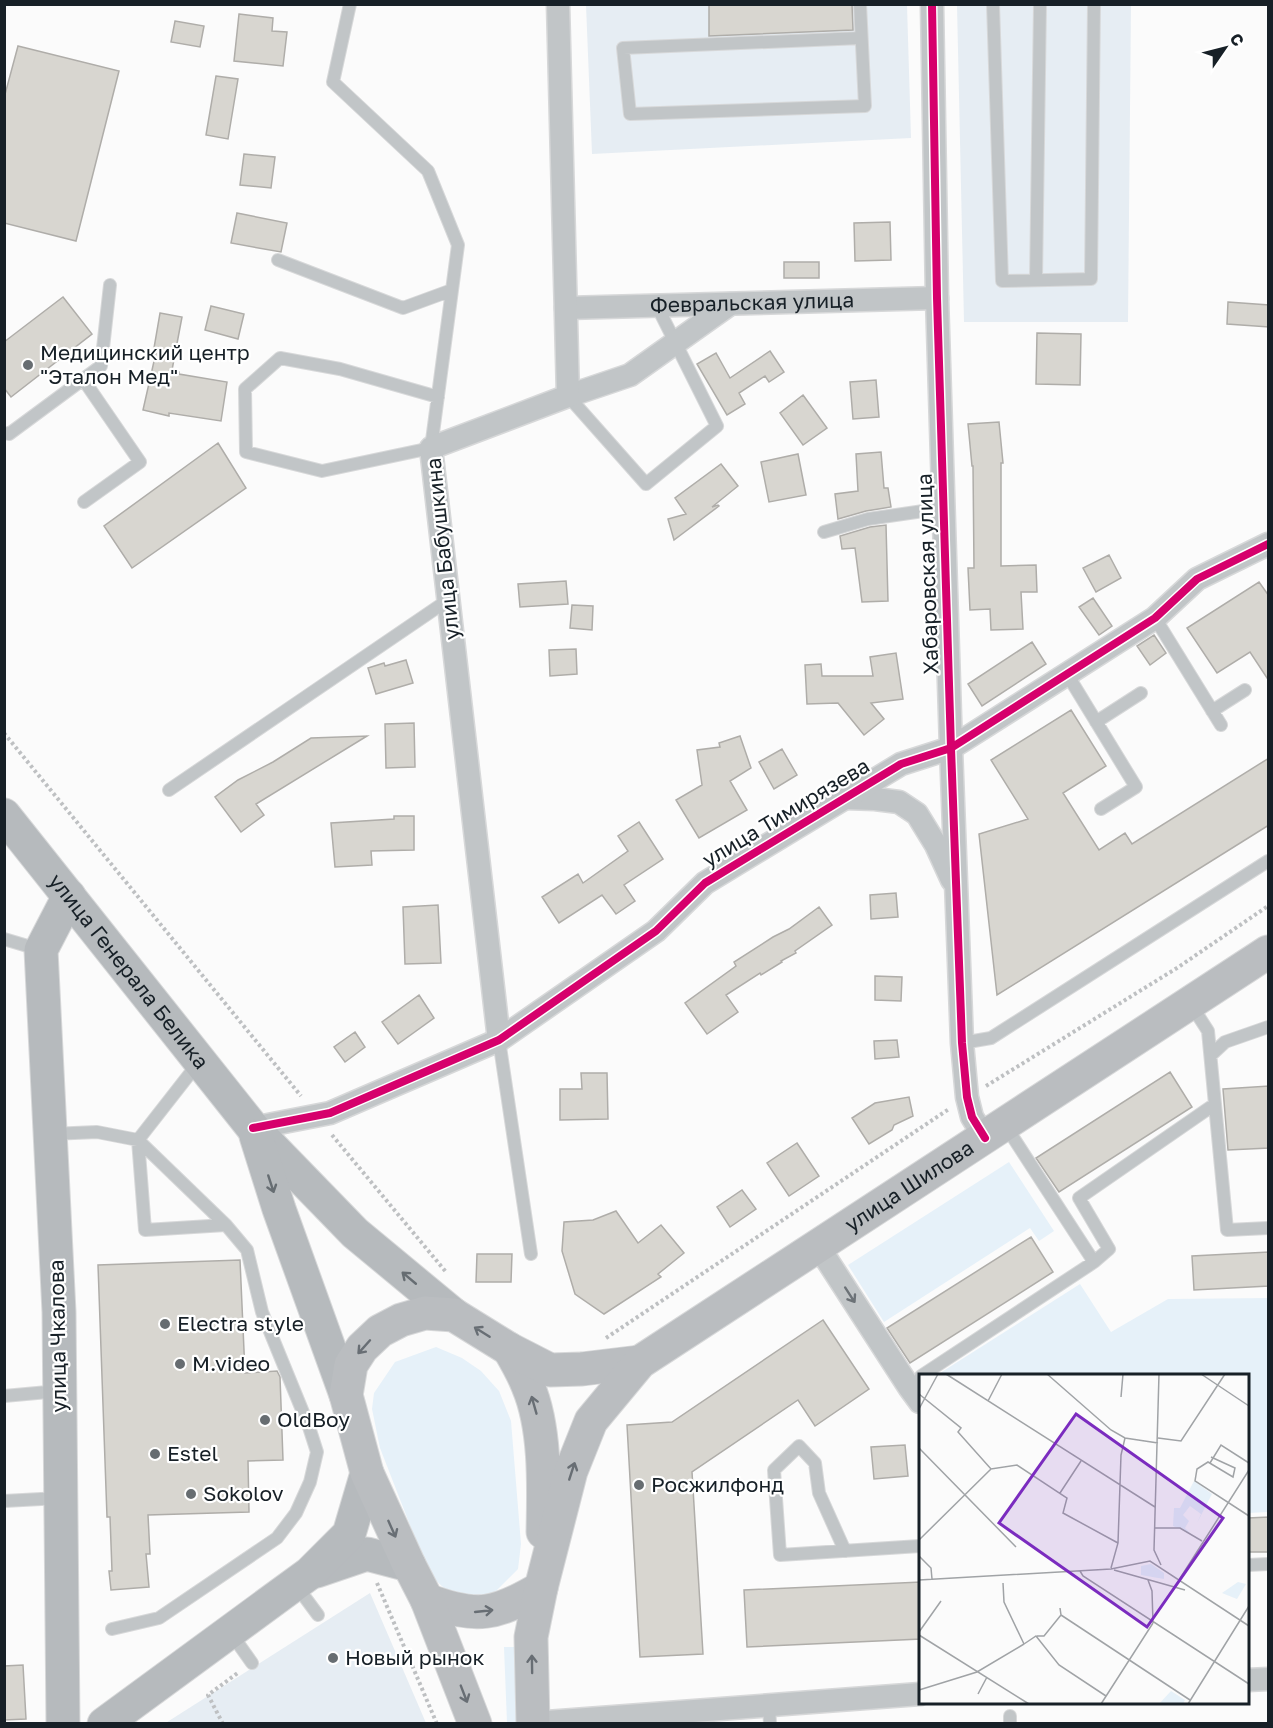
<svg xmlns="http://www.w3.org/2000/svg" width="1273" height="1728" viewBox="0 0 1273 1728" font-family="'Golos Text',sans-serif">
  <rect width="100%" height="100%" fill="#fbfbfb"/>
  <!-- built -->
  <path fill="#e6edf3" d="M586,5H907L911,138L592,154Z
    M957,5H1131L1128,322H964Z
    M370,1593L426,1723L164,1724Z"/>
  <!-- green -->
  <path fill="#e6f1f9" d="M1009,1162L1054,1231L1039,1241L1030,1228L884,1322L848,1265Z
    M1080,1284L1111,1332L1168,1299L1268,1298V1512L1248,1513V1376L937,1375Z
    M436,1347L462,1358L481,1371L499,1391L511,1421L521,1544L518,1569L488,1599H465L445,1589L429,1574L380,1448L372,1409L374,1393L395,1362Z
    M504,1647H521L524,1723H507Z"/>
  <!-- building -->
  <path fill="#d8d6d0" stroke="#afada9" stroke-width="1.5" d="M709,4H852L853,30L709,36Z
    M239,14L273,18L272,31L287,32L283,66L234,61Z
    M175,21L204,26L200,47L171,42Z
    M18,46L119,71L76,241L4,223V98Z
    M216,76L238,79L228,139L206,135Z
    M244,154L275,157L271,188L240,185Z
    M237,213L287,223L281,252L231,243Z
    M890,222L891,260L855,261L854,223Z
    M784,262H819V278H784Z
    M63,297L92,334L11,397L4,388V342Z
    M1228,302L1269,305V327L1227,324Z
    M211,306L244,314L238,339L205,330Z
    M160,313L182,317L172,370L179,372V374L227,382L221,421L169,413V416L143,410L157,348H154Z
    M1037,333L1081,334L1080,385L1036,384Z
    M770,351L784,372L769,382L765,376L739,393L745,404L727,415L697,364L716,353L730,378Z
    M876,380L879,417L853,419L850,382Z
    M803,395L827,428L803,445L780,413Z
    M999,422L1003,463H1001V566L1036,565L1037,592H1021L1023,629L991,630L990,609L970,610L968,568H974L973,466H972L968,424Z
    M218,443L246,488L132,568L104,526Z
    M881,452L884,488H888L891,507L866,511L838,519L835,494L858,491L856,454Z
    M798,454L806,495L769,502L761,462Z
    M721,464L738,486L712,507L718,505L719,506L674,540L668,519L686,514L675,498Z
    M886,525L888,601L862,602L855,548L842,549L840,536L870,527Z
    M1109,555L1121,578L1096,592L1083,568Z
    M566,581L568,604L520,607L518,584Z
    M1259,582L1269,596V681L1250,652L1217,673L1187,628Z
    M1093,598L1112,626L1099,635L1079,607Z
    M572,605L593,606L592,630L570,628Z
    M1154,635L1166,653L1150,665L1137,646Z
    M1032,642L1046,664L982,706L968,684Z
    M576,649L577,674L550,676L549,650Z
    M896,653L903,699L871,703L884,719L864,735L838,703L807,704L805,665L821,664L822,676H873L870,657Z
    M406,660L413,683L376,694L368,668L384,663L385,666Z
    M1071,710L1106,766L1063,793L1099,850L1125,833L1132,844L1269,758V825L997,995L979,834L1028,819L991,760Z
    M414,723L415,767L386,768L385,724Z
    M367,736L256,804L264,815L241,832L215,797L238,780L273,762L311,738Z
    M740,736L751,768L730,781L747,810L699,838L676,800L702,785L697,750L720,747L719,743Z
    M782,749L797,775L774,789L759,762Z
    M394,816H414V850L371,851L372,865L335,867L331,823L394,819Z
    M639,822L663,859L624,885L635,901L616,914L602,895L559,923L542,897L578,874L583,883L628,851L618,836Z
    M896,893L898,917L871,919L870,895Z
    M438,905L441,963L405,964L403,907Z
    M819,907L832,925L795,951L796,953L781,961L782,962L761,975L760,973L726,995L738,1012L707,1034L685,1003L736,966L734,962L773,937L789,929Z
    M875,976L902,977L901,1001L875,1000Z
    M419,995L434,1018L398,1044L382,1022Z
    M355,1032L365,1047L345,1062L334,1047Z
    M897,1040L899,1057L875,1059L874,1041Z
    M1170,1072L1192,1107L1059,1192L1036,1158Z
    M581,1073H607L608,1119L560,1120V1089H582Z
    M1269,1086V1148L1228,1150L1223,1089Z
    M909,1097L913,1116L894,1125L892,1130L869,1144L852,1118L875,1103Z
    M797,1143L819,1176L789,1196L767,1163Z
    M742,1190L756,1209L730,1227L717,1207Z
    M616,1211L638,1243L661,1225L684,1253L658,1274L661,1277L604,1314L575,1294L562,1251L564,1222L593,1220Z
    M1031,1237L1053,1272L910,1363L887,1328Z
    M1269,1252V1286L1194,1290L1192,1256Z
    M477,1254H512L511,1282H476Z
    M240,1260L245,1373L277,1371L280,1377L283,1460L248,1461L249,1512L148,1515L150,1554H146L149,1587L111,1590L109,1571H112L110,1517H107L98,1265Z
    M823,1320L869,1389L815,1426L798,1400L692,1472L703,1654L640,1657L627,1425L672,1422Z
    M905,1445L908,1476L874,1479L871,1447Z
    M1269,1517V1552H1248V1518Z
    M921,1582V1639L747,1647L744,1590Z
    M23,1665L26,1719L4,1720V1666Z"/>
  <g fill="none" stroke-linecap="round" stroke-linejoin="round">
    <!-- lane casing -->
    <g stroke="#d7d8d9" stroke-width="14">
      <path id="lane" d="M350,4L333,82L428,171L458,245L431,448L322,471L246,452L245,389L280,358L340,369L438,397
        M860,4L865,106L630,114L623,48L861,38
        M993,4L1002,281L1091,279L1094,4
        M278,260L403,308L452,290
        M1036,280L1040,4
        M83,379L140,462L84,502
        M568,396L646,484L717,426L657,306
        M4,433L9,434L101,366L110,285
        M824,532L868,519L944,508
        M1155,618L1221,725
        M1067,674L1136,787L1101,809
        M1212,711L1245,690
        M1096,722L1141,693
        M169,790L448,600
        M4,939L41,950
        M1190,1003L1208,1031L1227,1230L1268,1228
        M499,1040L531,1254
        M962,1043L991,1038L1268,861
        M1211,1055L1225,1042L1268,1027
        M199,1062L138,1140L145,1230L226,1225
        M51,1134L97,1132L138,1140L226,1225L247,1250L262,1312L309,1427L317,1452L310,1482L296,1513L277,1538L159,1618L112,1629
        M1094,1262L1109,1249L1079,1198L1215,1104
        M921,1376L1094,1262L1005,1125
        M4,1396L59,1391
        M4,1501L60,1498
        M845,1551L819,1493L815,1463L799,1446L774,1470L780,1555L920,1546
        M1248,1565L1268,1564
        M295,1584L318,1615
        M230,1632L252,1663
        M769,1705L770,1724
        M1010,1716V1724"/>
    </g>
    <!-- street casing -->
    <g stroke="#d7d8d9" stroke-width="25">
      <g id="street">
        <path d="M932,4L937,298L951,748L962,1043L967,1097L972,1117L985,1138"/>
        <path id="s1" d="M566,308L937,298"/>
        <path d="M568,396L630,375L730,304"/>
        <path d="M845,798L875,799L899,802L917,814L936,845L952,880"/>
        <path d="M499,1040L431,448L568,396L558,4"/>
        <path d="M253,1128L330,1113L499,1040L656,931L705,883L901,764L951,748L1155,618L1197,579L1268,544"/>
        <path d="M818,1246L909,1387L920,1402"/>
        <path d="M1248,1680L1268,1679"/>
        <path d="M533,1723L920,1694"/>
      </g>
    </g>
    <!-- secondary casing -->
    <g stroke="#d7d8d9" stroke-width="35">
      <g id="secondary">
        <path id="s2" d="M4,815L253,1128L355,1233L454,1315"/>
        <path d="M256,1136L279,1209L346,1395"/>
        <path d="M317,1571L367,1554L409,1565"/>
        <path d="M63,1724L59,1312L41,950L69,896"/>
        <path d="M104,1724L310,1573L349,1534L367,1473"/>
      </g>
    </g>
    <!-- primary casing -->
    <g stroke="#d7d8d9" stroke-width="35">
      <g id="primary">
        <path d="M509,1349C516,1361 523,1373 528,1386C546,1428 544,1487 543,1532"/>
        <path d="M427,1600C477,1619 496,1615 541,1588"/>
        <path d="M475,1724L427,1600L409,1565L367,1473L346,1395L351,1365L362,1348L380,1331L401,1320L425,1313L454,1315L509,1349L550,1370L582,1369L640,1362"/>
        <path id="s3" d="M533,1724L531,1637L541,1588L571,1471L591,1421L640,1362L1268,952"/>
      </g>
    </g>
    <!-- path -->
    <path stroke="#bec0c2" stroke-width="4" stroke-dasharray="3 3" stroke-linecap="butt" d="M4,733L301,1096
      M986,1086L1177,968L1268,906
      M332,1135L446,1272
      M606,1338L949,1109
      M377,1583L437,1724
      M223,1724L208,1695L239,1672"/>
    <!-- lane -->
    <use href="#lane" stroke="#c1c5c7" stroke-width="12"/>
    <!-- street -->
    <use href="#street" stroke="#c1c5c7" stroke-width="22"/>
    <!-- secondary -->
    <use href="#secondary" stroke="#b6babd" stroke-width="33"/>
    <!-- primary -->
    <use href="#primary" stroke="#babdc0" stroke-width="33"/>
    <!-- cycleway casing -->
    <g stroke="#fff" stroke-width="11">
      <path id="cycleway" d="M932,4L937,298L951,748L962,1043L967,1097L972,1117L985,1138
        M253,1128L330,1113L499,1040L656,931L705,883L901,764L951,748L1155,618L1197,579L1268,544"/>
    </g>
    <!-- cycleway -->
    <use href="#cycleway" stroke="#d6006c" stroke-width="8"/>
  </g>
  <!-- one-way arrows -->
  <defs><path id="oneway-shaft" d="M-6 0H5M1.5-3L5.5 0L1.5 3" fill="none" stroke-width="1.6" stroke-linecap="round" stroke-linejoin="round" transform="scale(1.5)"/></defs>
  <g stroke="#666d72">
    <use href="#oneway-shaft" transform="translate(271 1184) rotate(72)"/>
    <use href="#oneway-shaft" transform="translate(409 1278) rotate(-140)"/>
  </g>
  <use stroke="#6c7277" href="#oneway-shaft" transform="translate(850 1295) rotate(57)"/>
  <g stroke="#686e74">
    <use href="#oneway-shaft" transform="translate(482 1332) rotate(-148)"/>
    <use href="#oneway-shaft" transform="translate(364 1347) rotate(132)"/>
    <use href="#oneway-shaft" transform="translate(534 1405) rotate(-106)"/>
    <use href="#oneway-shaft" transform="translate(572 1471) rotate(-72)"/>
    <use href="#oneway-shaft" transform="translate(392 1529) rotate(66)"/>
    <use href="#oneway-shaft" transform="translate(484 1611) rotate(-6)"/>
    <use href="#oneway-shaft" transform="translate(532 1664) rotate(-91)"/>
    <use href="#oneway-shaft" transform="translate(464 1694) rotate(69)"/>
  </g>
  <!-- markers -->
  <g fill="#676d71" stroke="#fff" stroke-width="2">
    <circle cx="28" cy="365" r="6"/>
    <circle cx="165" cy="1324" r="6"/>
    <circle cx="180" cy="1364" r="6"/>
    <circle cx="265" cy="1420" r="6"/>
    <circle cx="155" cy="1454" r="6"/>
    <circle cx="639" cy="1485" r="6"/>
    <circle cx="191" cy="1494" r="6"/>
    <circle cx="333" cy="1658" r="6"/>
  </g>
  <g text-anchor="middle" stroke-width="4.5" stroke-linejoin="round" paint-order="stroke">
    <!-- street labels -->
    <g font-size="21" fill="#172027" stroke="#fff">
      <text dy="7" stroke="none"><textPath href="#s1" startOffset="186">Февральская улица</textPath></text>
      <text transform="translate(443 549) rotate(-96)" y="7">улица Бабушкина</text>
      <text transform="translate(928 574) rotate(-92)" y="7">Хабаровская улица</text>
      <text transform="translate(786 813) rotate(-31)" y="7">улица Тимирязева</text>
      <text dy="7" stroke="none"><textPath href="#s2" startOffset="200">улица Генерала Белика</textPath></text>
      <text dy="7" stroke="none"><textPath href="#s3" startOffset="710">улица Шилова</textPath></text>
      <text transform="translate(58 1336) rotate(-91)" y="7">улица Чкалова</text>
    </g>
    <!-- poi labels -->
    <g font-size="21" fill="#172027" stroke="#fff" text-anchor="start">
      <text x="40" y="360">Медицинский центр<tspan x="40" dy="24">"Эталон Мед"</tspan></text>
      <text x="177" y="1331">Electra style</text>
      <text x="192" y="1371">M.video</text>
      <text x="277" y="1427">OldBoy</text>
      <text x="167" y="1461">Estel</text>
      <text x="651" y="1492">Росжилфонд</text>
      <text x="203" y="1501">Sokolov</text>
      <text x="345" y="1665">Новый рынок</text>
    </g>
  </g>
  <!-- overview -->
  <g transform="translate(919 1374)">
    <rect width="330" height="330" fill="#fbfbfb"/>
    <path d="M275,107L293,120L278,149L282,140L271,132L264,141L270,147L266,154L272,160L254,152L255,134H261ZM232,190L245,199V205L222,201V192ZM319,208L327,210L318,225L303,219ZM252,317L266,326L264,330H240Z" fill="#e6f1f9"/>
    <path fill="none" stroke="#a0a3a6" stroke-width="1.5" d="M27,0L236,133M128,0L192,56L206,64L239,69M240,0L235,176L242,191M282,0L330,32M0,20L42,54L39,58L72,95L98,91L148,124L144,139L199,169M202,23L204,0M69,27L83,0M0,35L19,0M239,64L262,67L306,0M0,74L97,173M292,83L316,94L314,103L289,88L278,95L276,107L330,142M291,89L302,71L330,89M141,119L162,87M236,154H261L283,167M0,166L72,95M0,182L12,194L13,205M192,194L199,169L202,81L206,64M195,196L266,216M161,197L164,202L330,310M0,206L192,195L231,187L330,252M229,206L233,217L234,249M260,206L330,96M84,209L85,228L105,270L117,262L140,291L187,322M142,241L271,326M0,258L22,227M0,261L110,330M118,262H125L142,241L141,234M0,316L58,298L105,270M59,320L68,303M182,330L234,249M269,330L330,232"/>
    <path fill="#7b2cbf" fill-opacity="0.15" stroke="#7b2cbf" stroke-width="3" d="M157,40L304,144L228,253L80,149Z"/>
    <rect width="330" height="330" fill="none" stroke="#172027" stroke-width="3"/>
  </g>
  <!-- border -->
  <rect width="1273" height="1728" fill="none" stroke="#172027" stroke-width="12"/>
  <!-- north arrow -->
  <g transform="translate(1225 48) rotate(55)" stroke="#ffffff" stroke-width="4.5" paint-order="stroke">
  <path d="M0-4.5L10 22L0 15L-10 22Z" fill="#172027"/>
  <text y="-9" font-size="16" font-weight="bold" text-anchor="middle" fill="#172027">С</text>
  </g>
</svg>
